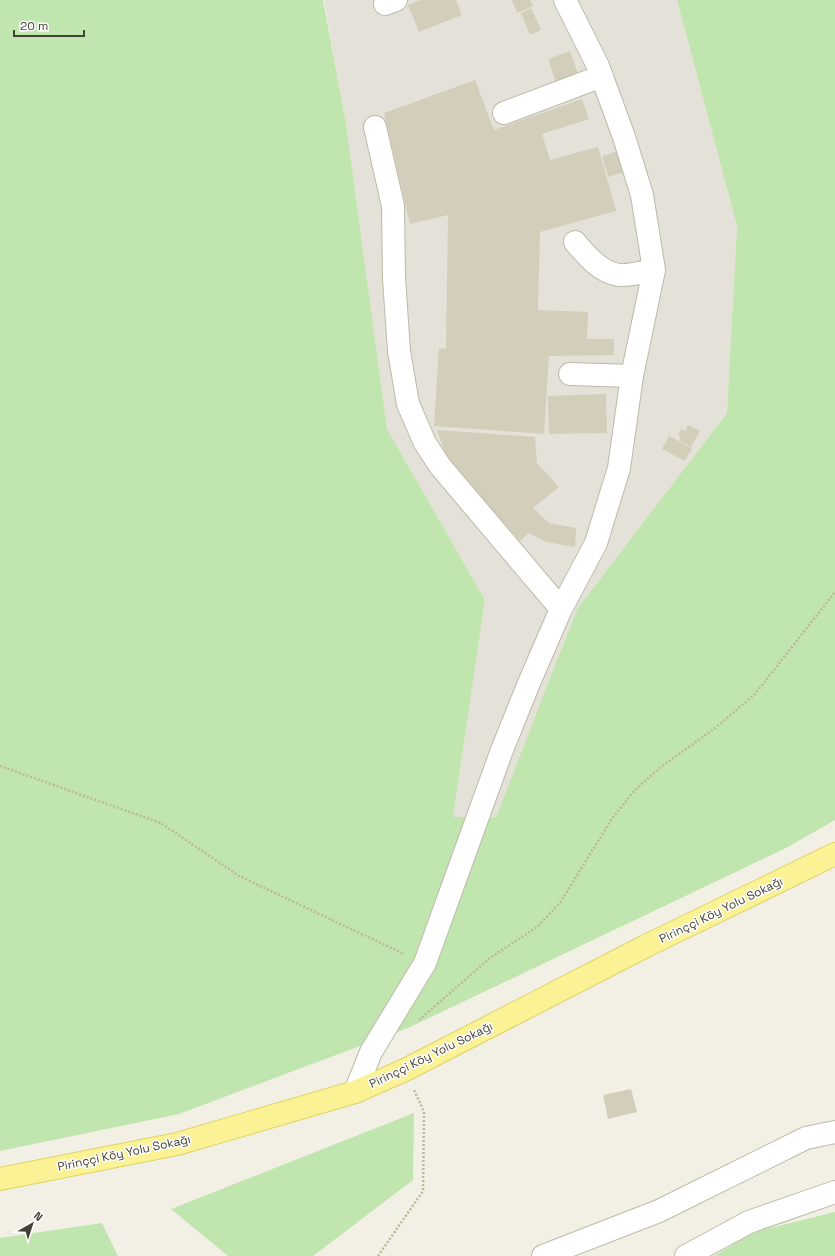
<svg xmlns="http://www.w3.org/2000/svg" width="835" height="1256" viewBox="0 0 835 1256" font-family="'Space Grotesk',sans-serif">
  <rect width="100%" height="100%" fill="#f2f0e4"/>
  <!-- industrial -->
  <path fill="#e4e1d9" d="M324,0H677L737,226L727,413L577,609L496,817H453L485,600L387,429L346,123Z"/>
  <!-- green -->
  <path fill="#c1e5ae" d="M0,0H323L346,123L387,429L485,600L453,817H496L577,609L727,413L737,226L677,0H835V820L786,848L408,1028L179,1114L0,1151Z
    M414,1113L413,1180L313,1256H228L171,1209Z
    M835,1212V1256H714L754,1232Z
    M102,1223L118,1256H0V1238Z"/>
  <!-- building -->
  <path fill="#d3ceba" d="M420,0H456L462,15L419,32L408,5Z
    M512,0H530L533,6L517,13Z
    M531,8L541,30L530,35L521,13Z
    M570,51L579,77L557,85L548,59Z
    M475,80L494,130L582,99L589,119L542,134L550,160L598,147L616,211L540,232L538,310L588,312L587,339H614V355L549,356L544,434L434,426L439,348L446,349L448,215L410,224L384,113Z
    M618,151L624,172L608,177L602,156Z
    M606,394L607,433L549,434L548,396Z
    M688,425L700,431L691,447L679,440L681,437L678,435L681,429L685,431Z
    M437,430L535,437L537,463L559,487L533,508L549,523L576,528L575,547L546,542L529,533L520,541L448,460Z
    M669,436L692,448L685,461L662,449Z
    M631,1089L637,1112L608,1119L603,1095Z"/>
  <g fill="none" stroke-linecap="round" stroke-linejoin="round">
    <!-- minor casing -->
    <g stroke="#bcbaa8" stroke-width="24">
      <path id="minor" d="M385,4L396,0
        M504,113L602,76
        M375,127L393,206L394,278L399,351L408,404L425,443L440,466L561,609
        M575,242C586,255 601,273 619,275C630,276 643,272 654,270
        M570,374L632,376
        M355,1092L371,1052L425,963L502,750L529,683L561,609L596,543L619,468L632,376L654,270L642,195L624,137L598,66L565,0
        M543,1256L659,1211L806,1138L835,1132
        M686,1256L749,1222L835,1192"/>
    </g>
    <!-- major casing -->
    <g stroke="#dfd365" stroke-width="24">
      <path id="major" d="M0,1179L177,1144L355,1092L405,1070L644,947L835,854"/>
    </g>
    <!-- path -->
    <path stroke="#beb899" stroke-width="2.5" stroke-dasharray="2 2" stroke-linecap="butt" d="M0,766L161,823L239,876L404,954
      M419,1020L490,958L537,927L560,903L611,820L634,791L661,767L714,729L755,694L835,592
      M378,1256L423,1191L424,1112L414,1090"/>
    <!-- minor -->
    <use href="#minor" stroke="#fff" stroke-width="22"/>
    <!-- major -->
    <use href="#major" stroke="#faf295" stroke-width="22"/>
  </g>
  <g text-anchor="middle" stroke-width="3" stroke-linejoin="round" paint-order="stroke">
    <!-- street labels -->
    <g font-size="12" fill="#434135" stroke="#fff">
      <text transform="translate(721 910) rotate(-26)" y="4">Pirinççi Köy Yolu Sokağı</text>
      <text transform="translate(431 1055) rotate(-26)" y="4">Pirinççi Köy Yolu Sokağı</text>
      <text transform="translate(124 1153) rotate(-12)" y="4">Pirinççi Köy Yolu Sokağı</text>
    </g>
  </g>
  <!-- north arrow -->
  <g transform="translate(32 1224) rotate(39)" stroke="#ffffff" stroke-width="3" paint-order="stroke">
  <path d="M0-3L7 15L0 10L-7 15Z" fill="#434135"/>
  <text y="-6" font-size="11" font-weight="bold" text-anchor="middle" fill="#434135">N</text>
  </g>
  <!-- scale -->
  <path d="M14 30v6h70v-6" fill="none" stroke="#434135" stroke-width="2"/>
  <text x="20" y="30" font-size="12" fill="#434135" stroke="#ffffff" stroke-width="3" paint-order="stroke">20 m</text>
</svg>
